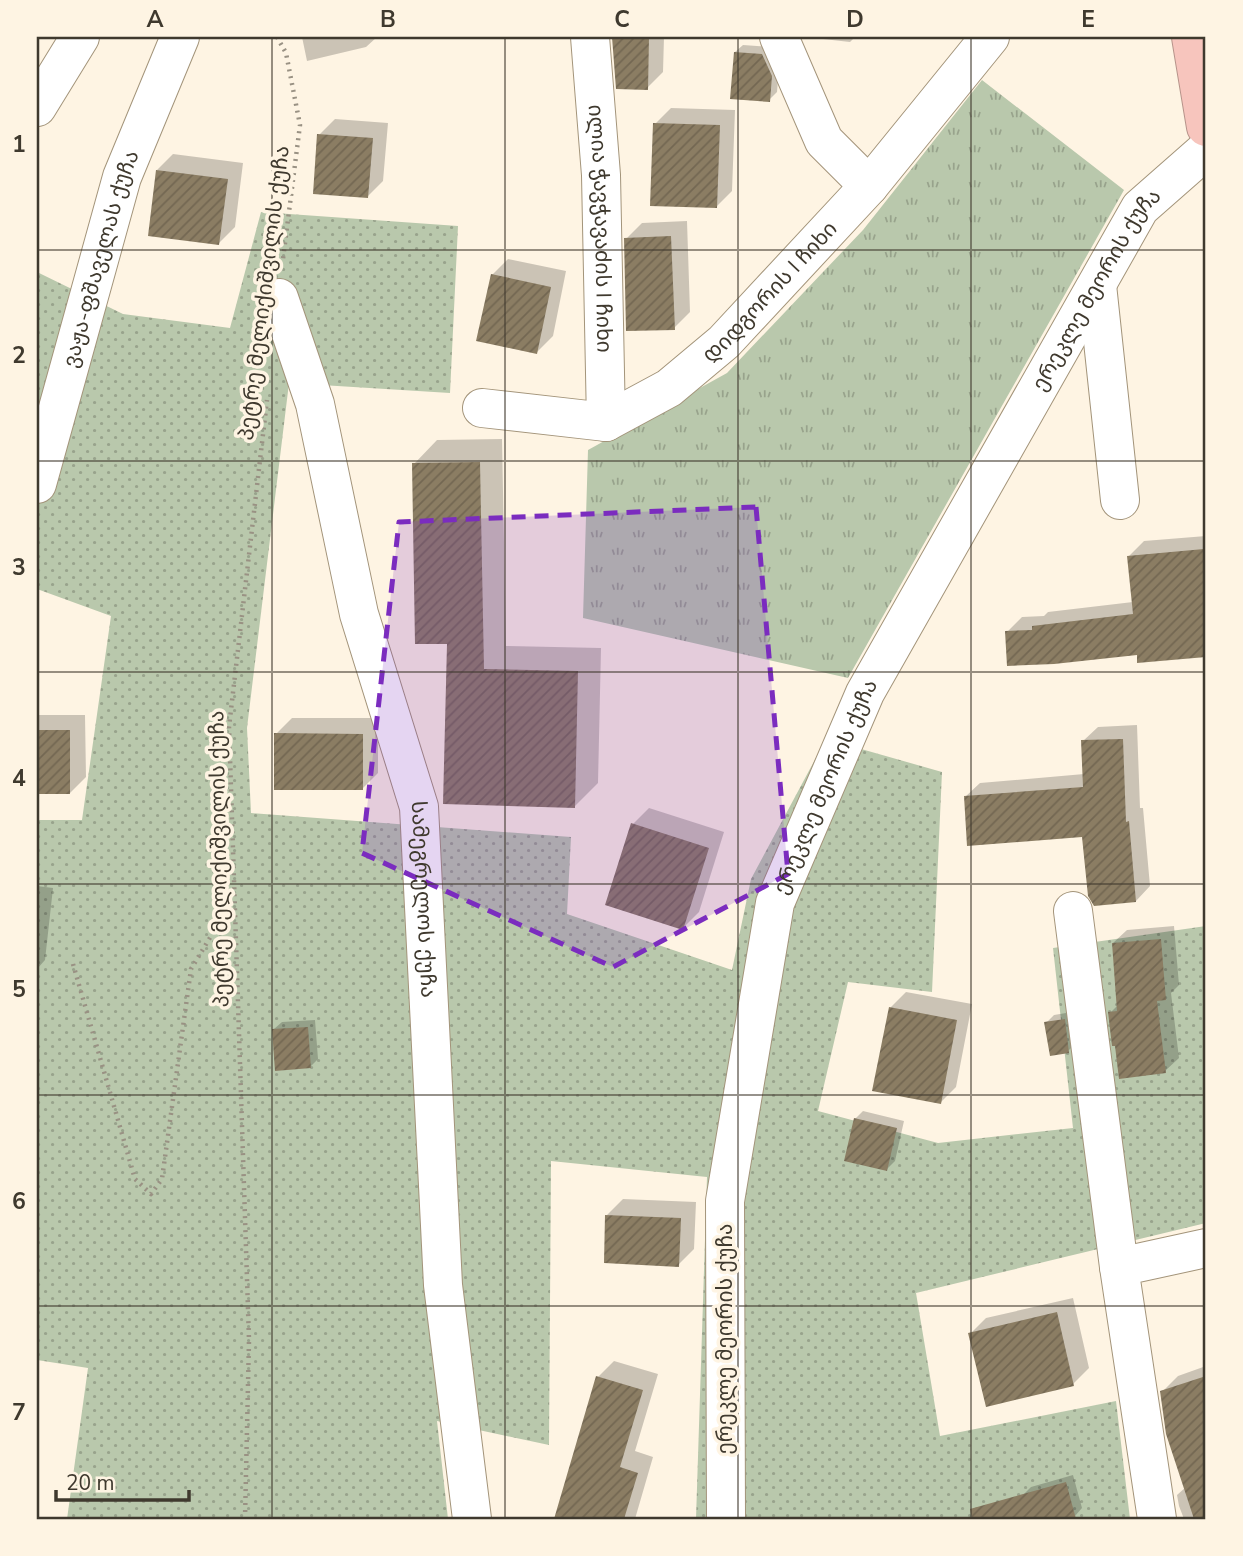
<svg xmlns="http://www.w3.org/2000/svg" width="1243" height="1556" viewBox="0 0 1243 1556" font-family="'Nunito Sans','Noto Sans Georgian',sans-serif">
  <defs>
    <pattern id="grass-tufts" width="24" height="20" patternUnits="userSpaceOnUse" patternTransform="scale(1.75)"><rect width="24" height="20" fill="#b9c8ac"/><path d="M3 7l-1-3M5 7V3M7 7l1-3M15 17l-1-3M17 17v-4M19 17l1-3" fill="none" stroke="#98a38c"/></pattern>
    <pattern id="park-dots" width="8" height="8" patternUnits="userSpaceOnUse" patternTransform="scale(1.75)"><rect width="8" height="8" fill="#b9c8ac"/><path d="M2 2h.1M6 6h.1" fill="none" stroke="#98a38c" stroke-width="1.8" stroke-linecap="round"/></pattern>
    <pattern id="building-hatch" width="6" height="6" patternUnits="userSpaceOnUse" patternTransform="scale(1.75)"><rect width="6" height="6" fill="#8b7d63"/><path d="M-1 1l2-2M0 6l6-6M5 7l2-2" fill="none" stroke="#736752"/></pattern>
  </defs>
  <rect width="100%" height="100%" fill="#fef4e3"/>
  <!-- grass -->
  <path fill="url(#grass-tufts)" d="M982,80L1124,190L848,678L583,618L588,450L727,373L863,230Z"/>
  <!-- park -->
  <path fill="url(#park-dots)" d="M261,212L458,226L450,393L289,383L247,728L251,813L571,837L567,914L732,970L751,879L826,739L942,772L932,992L848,982L818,1111L938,1143L1073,1128L1053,948L1206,926V1223L916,1293L940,1436L1116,1401L1130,1519H696L707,1177L551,1161L549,1445L437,1421L448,1519H67L88,1368L37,1360V820H82L111,616L37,589V272L123,314L230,328Z"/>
  <!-- shadow -->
  <path fill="#0003" d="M302,37H377L366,47L307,61Z
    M614,37H664L663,72L647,88L618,87Z
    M805,37H855L850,42Z
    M743,45L770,47L779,67L777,92L769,100L735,52Z
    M671,108L735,110L732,191L716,207L655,124Z
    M335,119L388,123L383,181L367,197L319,135Z
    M173,154L243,163L235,227L219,243L157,170Z
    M687,221L690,312L674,328L626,239L642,223Z
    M508,259L566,271L553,336L537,352L492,275Z
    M502,439L506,646L601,648L598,783L575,806L449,642L414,464L437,440Z
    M1206,536V655L1139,662L1138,653L1007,632L1022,617L1044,616L1048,612L1133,602L1129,556L1144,541Z
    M37,715H85L86,777L70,793H37Z
    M292,718H378V773L362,789L276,734Z
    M1137,725L1140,808H1143L1150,886L1136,901L1084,835L965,797L980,783L1084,774L1083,741L1098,727Z
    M649,808L724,832L699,912L683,928L633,824Z
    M37,886L53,888L45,960L37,969Z
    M1174,926L1179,985L1171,993L1179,1058L1165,1071L1110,1013L1119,1004L1113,943L1127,930Z
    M906,992L972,1004L956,1087L940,1103L890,1008Z
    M1072,1012L1076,1043L1068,1051L1046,1023L1054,1015Z
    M315,1020L318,1059L311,1066L274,1029L282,1022Z
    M863,1111L904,1121L895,1161L887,1169L855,1119Z
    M623,1199L696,1202L694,1249L678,1265L607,1215Z
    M1073,1298L1089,1368L1073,1384L970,1334L986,1318Z
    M614,1361L658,1374L635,1451L653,1457L635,1519H555L598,1377Z
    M1206,1366V1519H1184L1179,1506L1177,1495L1186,1487L1162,1392L1178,1376Z
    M1073,1475L1082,1508L1075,1516L1063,1519H1030L1023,1495L1031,1487Z"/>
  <!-- building -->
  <path fill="url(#building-hatch)" d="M612,37H649L648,90L616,89Z
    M734,52L762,54L772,76L770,102L730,99Z
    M653,123L720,125L717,208L650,206Z
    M317,134L373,138L368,198L313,194Z
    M156,170L228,179L219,245L148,236Z
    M671,236L675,330L626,331L624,238Z
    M491,274L551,287L537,354L476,341Z
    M480,462L484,669L578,671L575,808L443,804L447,644H415L412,463Z
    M1204,549L1206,577V657L1137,663V655L1054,664L1007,666L1005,631L1032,630V626L1133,614L1127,556Z
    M37,730H70V794H37Z
    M274,733L363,734V790H274Z
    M1123,739L1126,822L1129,821L1136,902L1094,906L1088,896L1082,837L967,846L964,796L1083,787L1081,740Z
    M631,823L709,848L683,930L605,905Z
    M1161,939L1166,1000L1157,1001L1166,1073L1119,1079L1115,1046H1112L1108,1012L1117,1011L1112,943Z
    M889,1007L957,1020L941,1104L872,1091Z
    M1065,1019L1069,1053L1050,1056L1044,1022Z
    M308,1027L311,1068L275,1071L272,1029Z
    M854,1118L897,1128L887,1171L844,1161Z
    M605,1215L681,1218L679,1267L604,1263Z
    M1057,1312L1074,1386L986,1407L968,1333Z
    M596,1376L643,1390L620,1467L638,1473L624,1519H554Z
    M1206,1376V1519H1194L1166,1434L1160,1391Z
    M1066,1482L1076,1519H972L970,1509Z"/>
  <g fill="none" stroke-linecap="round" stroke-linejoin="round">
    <!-- minor casing -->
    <g stroke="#a3947a" stroke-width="40">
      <g id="minor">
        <path id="s1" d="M590,37L601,175L606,422"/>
        <path d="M779,37L824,141L869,186"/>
        <path d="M37,107L80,37"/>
        <path d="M1097,285L1120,500"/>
        <path id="s2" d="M279,298L315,404L359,614L419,807L443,1285L472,1519"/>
        <path id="s3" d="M482,408L606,422L669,388L724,342L869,186L990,37"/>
        <path id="s4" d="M37,484L122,177L180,37"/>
        <path d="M1073,911L1119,1267"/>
        <path id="s5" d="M726,1519L725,1201L775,903L865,693L1140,208L1206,150"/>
        <path d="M1157,1519L1119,1267L1206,1248"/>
      </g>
    </g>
    <!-- highway casing -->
    <g stroke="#b7948b" stroke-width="40">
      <path id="highway" d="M1191,37L1206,127"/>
    </g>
    <!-- path -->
    <path stroke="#999183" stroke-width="4.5" stroke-dasharray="2 5" stroke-linecap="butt" d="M277,37L286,53L300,125L283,259
      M73,964L135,1179L151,1194L162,1179L191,969L234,898
      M245,1519L249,1340L229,727L267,400"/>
    <!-- minor -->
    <use href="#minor" stroke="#fff" stroke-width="38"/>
    <!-- highway -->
    <use href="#highway" stroke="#f7c5bd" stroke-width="38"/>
  </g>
  <!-- marked area -->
  <path fill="#7b2cbf" fill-opacity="0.2" stroke="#7b2cbf" stroke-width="5" stroke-dasharray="14 9" stroke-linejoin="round" d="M756,507L788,874L613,967L362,853L399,522Z"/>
  <!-- grid -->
  <path fill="none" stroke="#3f392e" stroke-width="2" stroke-opacity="0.55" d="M272,37V1519M505,37V1519M738,37V1519M971,37V1519M37,250H1206M37,461H1206M37,672H1206M37,884H1206M37,1095H1206M37,1306H1206"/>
  <g text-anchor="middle" stroke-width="7" stroke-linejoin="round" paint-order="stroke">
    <!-- street labels -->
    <g font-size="21" fill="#3f392e" stroke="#fef4e3">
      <text dy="7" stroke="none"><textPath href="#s1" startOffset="192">ილია ჭავჭავაძის I ჩიხი</textPath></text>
      <text dy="7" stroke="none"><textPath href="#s4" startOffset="234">ვაჟა-ფშაველას ქუჩა</textPath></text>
      <text dy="7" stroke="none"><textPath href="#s3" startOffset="336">დიდგორის I ჩიხი</textPath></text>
      <text dy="7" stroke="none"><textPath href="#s5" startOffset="1314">ერეკლე მეორის ქუჩა</textPath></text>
      <text transform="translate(264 293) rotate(-83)" y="7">პეტრე მელიქიშვილის ქუჩა</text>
      <text dy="7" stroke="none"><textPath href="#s5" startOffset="747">ერეკლე მეორის ქუჩა</textPath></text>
      <text transform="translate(219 859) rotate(-91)" y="7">პეტრე მელიქიშვილის ქუჩა</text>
      <text dy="7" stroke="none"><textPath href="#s2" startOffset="621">სამეგრელოს ქუჩა</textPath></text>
      <text transform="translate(725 1339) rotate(-90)" y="7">ერეკლე მეორის ქუჩა</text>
    </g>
  </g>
  <!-- border -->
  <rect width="1243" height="1556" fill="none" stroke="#fef4e3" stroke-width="77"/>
  <!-- scale -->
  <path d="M56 1490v10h133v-10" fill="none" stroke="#3f392e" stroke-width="3.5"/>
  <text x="66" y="1490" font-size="21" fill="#3f392e" stroke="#fef4e3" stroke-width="5" paint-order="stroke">20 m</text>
  <rect x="38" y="38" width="1166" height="1480" fill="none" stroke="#3f392e" stroke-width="2.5"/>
  <g font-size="23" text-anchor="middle" font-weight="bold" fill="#3f392e">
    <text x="155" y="27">A</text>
    <text x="388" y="27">B</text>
    <text x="622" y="27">C</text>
    <text x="855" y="27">D</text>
    <text x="1088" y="27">E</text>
    <text x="19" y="152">1</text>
    <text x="19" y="363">2</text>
    <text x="19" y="575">3</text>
    <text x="19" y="786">4</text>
    <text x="19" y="997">5</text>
    <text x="19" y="1209">6</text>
    <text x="19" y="1420">7</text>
  </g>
</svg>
